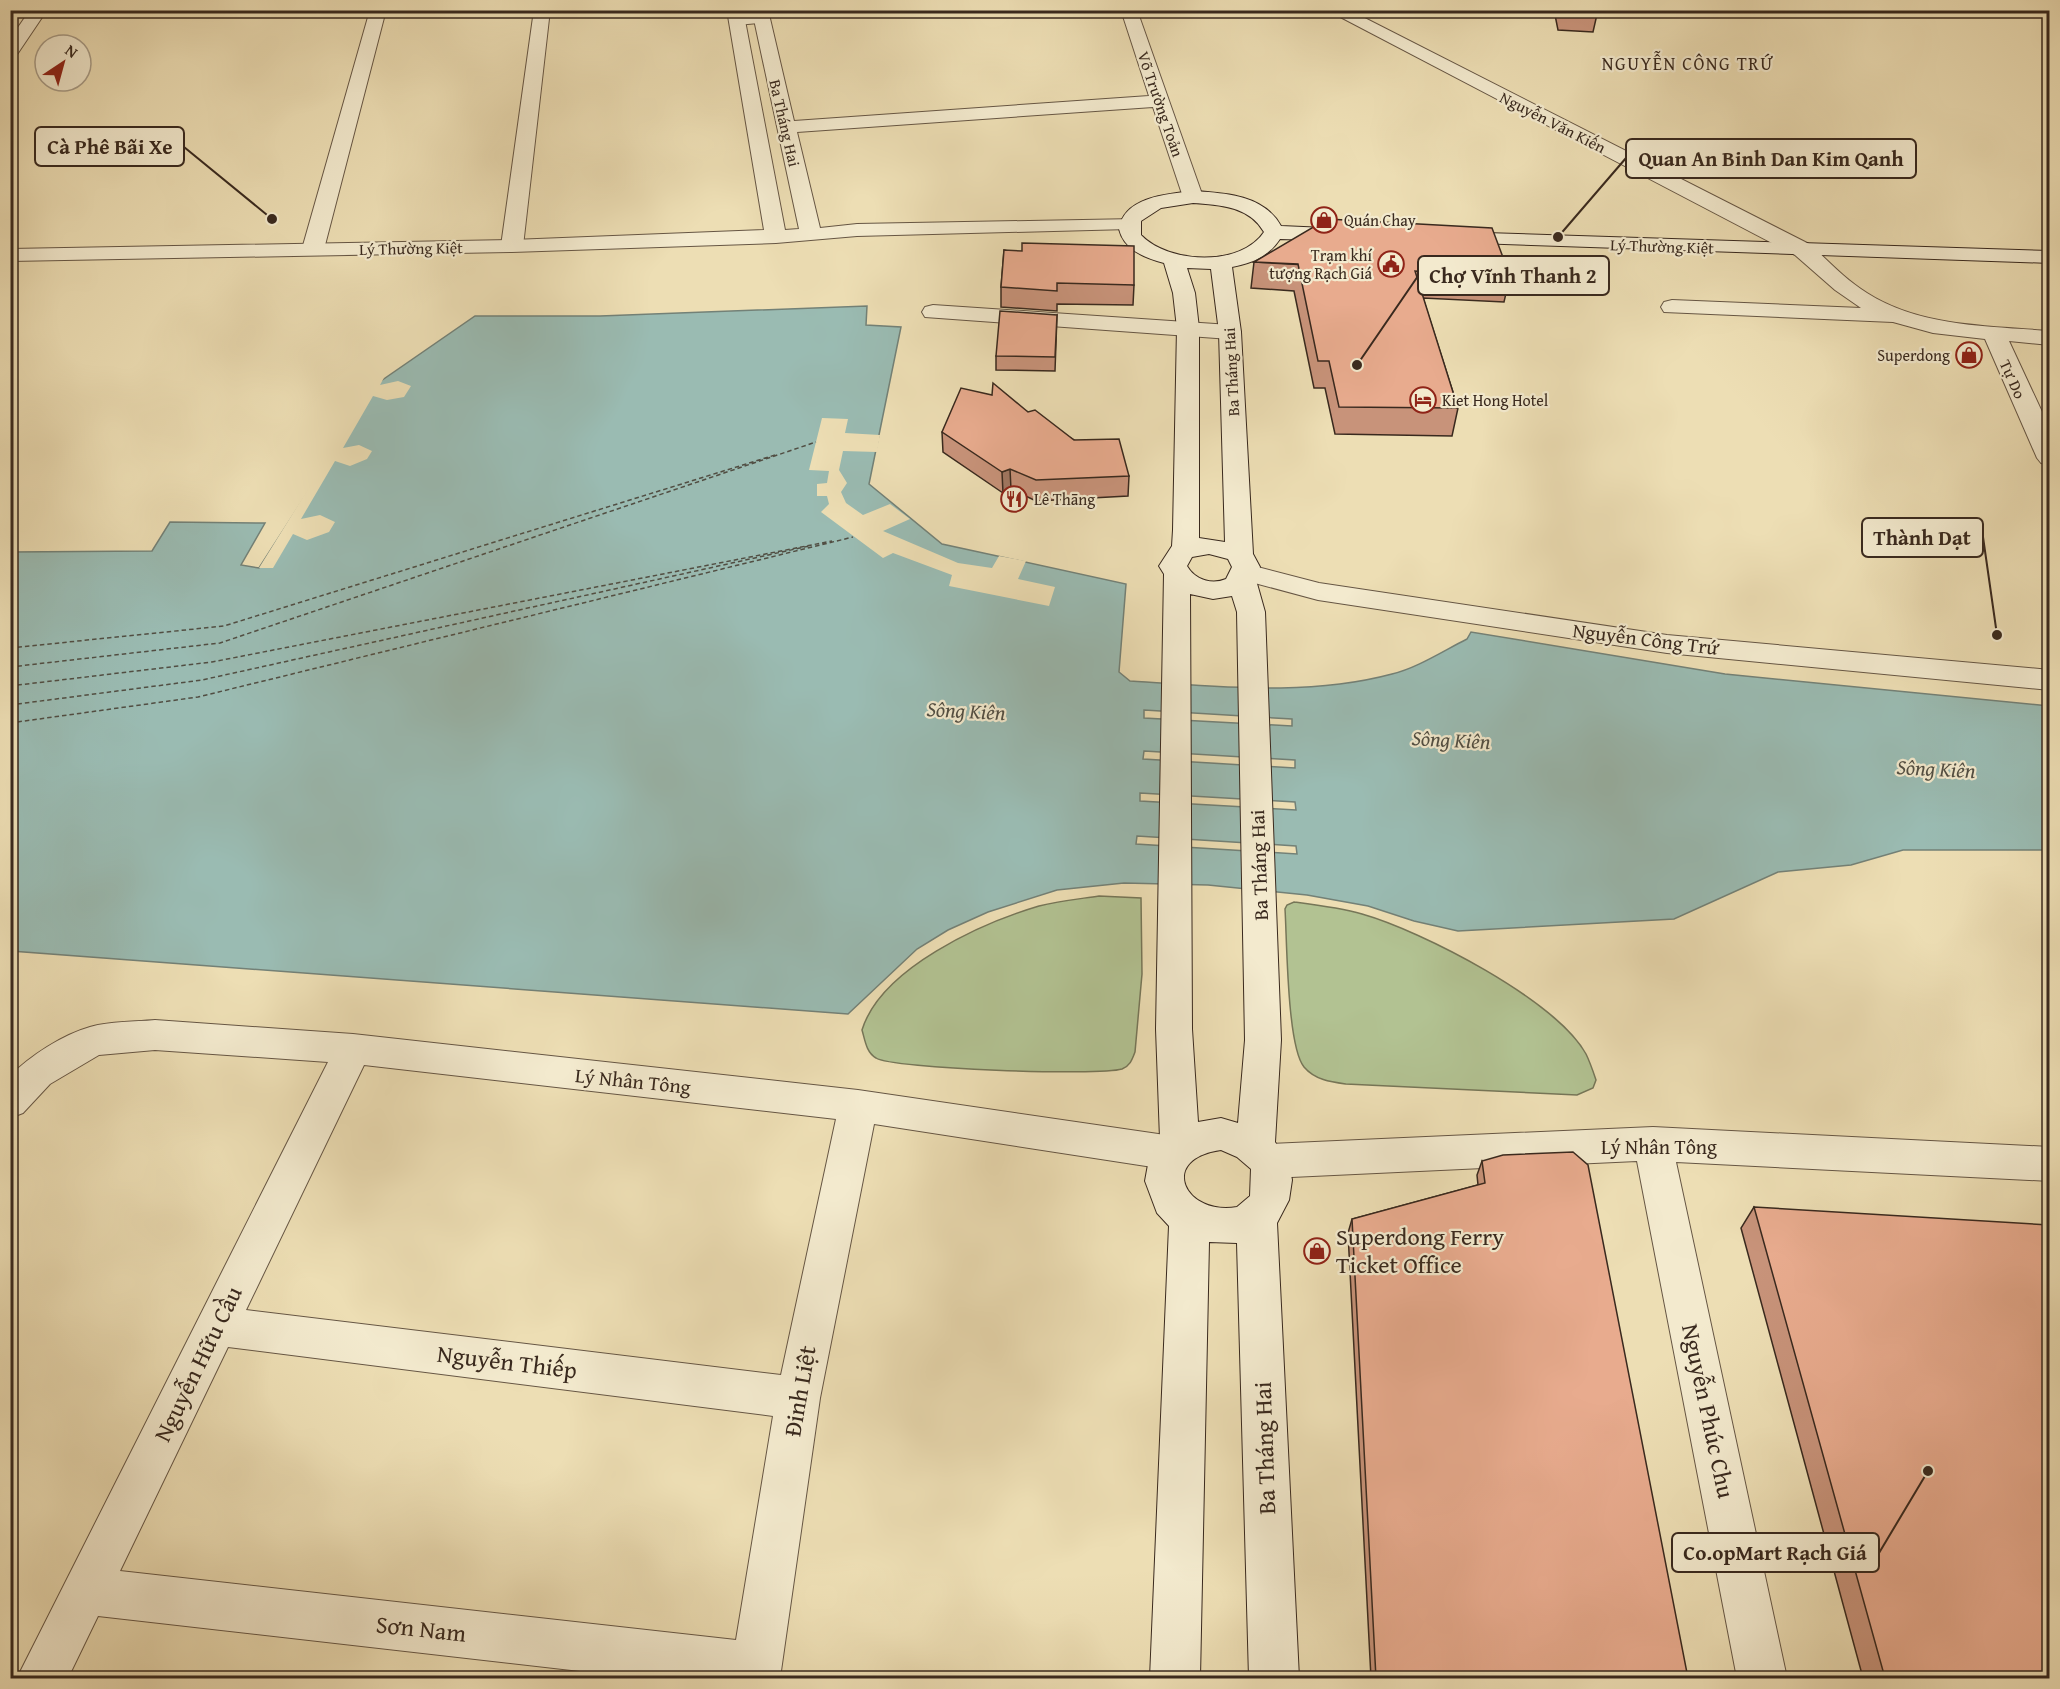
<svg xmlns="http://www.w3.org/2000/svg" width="2060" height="1689" viewBox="0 0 2060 1689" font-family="'Gentium Book Plus',serif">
  <rect width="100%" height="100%" fill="#eddeb4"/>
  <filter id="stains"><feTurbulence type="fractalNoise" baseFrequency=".00333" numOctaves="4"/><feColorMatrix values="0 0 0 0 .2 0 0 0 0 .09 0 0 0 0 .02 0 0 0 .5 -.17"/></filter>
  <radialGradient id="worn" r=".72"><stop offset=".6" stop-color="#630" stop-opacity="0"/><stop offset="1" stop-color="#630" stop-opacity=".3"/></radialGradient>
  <!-- green -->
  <path fill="#b2c292" stroke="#767658" stroke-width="1.5" d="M1099,896L1141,898L1142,974L1135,1052C1132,1060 1130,1066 1122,1069C1099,1076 892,1069 876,1058C866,1052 865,1040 862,1030C881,968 982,923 1039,906C1059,901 1079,899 1099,896Z
    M1294,902C1317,905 1341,908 1362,914C1422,931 1556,1000 1586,1054C1590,1062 1593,1071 1596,1080L1593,1088L1577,1095L1346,1084C1331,1082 1315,1080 1304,1067C1287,1046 1287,940 1285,909L1287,905Z"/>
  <!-- water -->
  <path fill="#9abbb2" stroke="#738177" stroke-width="1.5" fill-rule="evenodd" d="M867,306L866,325L901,327L869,484L942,544L1126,584L1119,672L1130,681C1217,686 1306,697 1392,674C1417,668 1443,651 1467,639L1471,632L1725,674L2049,706V850H1903L1851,865L1778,872L1674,919L1458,931L1414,921L1368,906L1307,895L1208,885L1124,883L1057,890L988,912L948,930L917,949L848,1014L11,951L10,552L152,551L170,522L265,523L241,565L259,568L378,383L475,316H600ZM1144,710L1292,719V726L1144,718ZM1144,751L1295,760V768L1143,759ZM1140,793L1295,802L1296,810L1140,801ZM1137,836L1296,846L1297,854L1136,844Z"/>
  <!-- pier -->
  <path fill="#eddeb4" d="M386,374L380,385L398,381L411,386L404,397L387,400L373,396L343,448L359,445L372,451L367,459L350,466L335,461L301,519L320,515L335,522L329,532L307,540L293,534L273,568H259L375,381Z
    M822,418L848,419L845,433L880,435L877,452L843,451L839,470L847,483L841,492L846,503L863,515L890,504L910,519L883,531L958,563L992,568L999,556L1026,561L1018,579L1055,587L1049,606L949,586L952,575L893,553L883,558L821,512L829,504L827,496H817V484L827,483L829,471L809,470Z"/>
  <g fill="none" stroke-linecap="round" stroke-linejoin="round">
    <!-- ferry -->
    <path stroke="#514e43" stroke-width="1.5" stroke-dasharray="4.5 3" stroke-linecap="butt" d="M10,648L224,626L775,455
      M10,667L220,643L816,442
      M10,686L212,662L832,541
      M10,705L202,680L809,546
      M10,723L198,697L853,537"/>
    <!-- minor casing -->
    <g stroke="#665644" stroke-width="2">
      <path id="minor" d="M30,10H47L16,56L10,57V39Z
        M370,10H386L324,249L321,254H305L302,249Z
        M534,10H550L523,246L519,250H505L501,246Z
        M1327,10H1349L1811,245C1829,262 1846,280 1867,293C1920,327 1989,326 2050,331V345L2009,341L2050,429V465L2041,463L2037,458L1985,339L1933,333L1893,322L1664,312L1661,307L1664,302L1672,300L1861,308L1835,290L1795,255Z
        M762,13L770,18L768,22L737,25L729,20L737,15Z
        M933,305L1230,325L1238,327L1241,332L1238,337L1230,339L925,317L922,312L925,307Z
        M155,1020L353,1034L858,1090L1172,1136L1186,1141L1192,1153L1186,1165L1172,1170L874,1124L820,1398L780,1678H641L98,1616L68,1678H17L328,1062L155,1050L99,1055L50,1084L23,1113L10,1118V1076C30,1056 62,1035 90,1027C110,1021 134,1022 155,1020ZM364,1065L836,1119L781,1375L246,1310ZM228,1347L773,1416L736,1640L120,1571Z
        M1653,1127L2050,1147V1181L1676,1162L1787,1678H1737L1637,1161L1268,1178L1254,1173L1248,1161L1254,1149L1268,1144Z"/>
    </g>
    <!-- tertiary casing -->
    <g stroke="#665644" stroke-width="2">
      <path id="tertiary" d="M727,10H743L785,230L799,229L752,10H768L794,121L1149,96L1121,10H1137L1203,197L1200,201H1186L1183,197L1153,107L797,132L820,228L857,224L1136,219L1139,223L1136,227L1129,229L857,236L776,243L512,252L10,261V249L512,240L764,230Z
        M1246,564L1319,583L1667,635L2050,670V690L1667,653L1318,600L1236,578L1232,572L1236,566Z"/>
    </g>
    <!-- secondary casing -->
    <g stroke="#39291e" stroke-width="2">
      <path id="secondary" d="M1193,191C1225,193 1264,195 1281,226L1348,229L1355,231L1358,235L1355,239L1348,241L1280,239C1269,256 1253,263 1232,267L1241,332L1253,554L1260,567L1256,580L1265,612L1281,1040L1275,1142L1289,1164L1292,1180L1289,1200L1277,1223L1299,1678H1249L1237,1243L1209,1242L1200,1678H1150L1169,1226L1157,1213L1145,1181L1149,1159L1160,1139L1156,1029L1164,574L1159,566L1172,546L1173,530L1177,328L1173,293L1164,263C1145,258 1124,250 1119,229C1124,197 1166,194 1193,191ZM1193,203C1220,205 1249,206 1264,232C1241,267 1169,264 1141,235V221L1161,208ZM1187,268L1211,269L1219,332L1225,542L1199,538V328L1195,293ZM1209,554L1228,559L1232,567L1226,579C1212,585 1195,580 1187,566L1192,557ZM1190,594L1213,599L1232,596L1237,612L1245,1040L1238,1123L1221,1118L1198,1122L1192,1029ZM1221,1150L1237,1157L1251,1169L1250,1196L1237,1207C1185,1216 1157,1159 1221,1150Z
        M1453,232L2050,251V263L1446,242L1442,238L1446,234Z"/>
    </g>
    <!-- minor -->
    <use href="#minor" fill="#f3eace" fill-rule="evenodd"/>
    <!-- tertiary -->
    <use href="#tertiary" fill="#f3eace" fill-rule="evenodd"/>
    <!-- secondary -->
    <use href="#secondary" fill="#f3eace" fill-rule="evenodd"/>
  </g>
  <!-- wall -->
  <path fill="#c8937a" stroke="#39291e" stroke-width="1.5" d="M1554,10H1598L1593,32L1558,30Z
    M1004,250L1134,285L1133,305L1057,304V311L1001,307V287Z
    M1254,262L1510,276L1504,302L1423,298L1458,408L1452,436L1335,434L1325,388H1314L1294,291L1251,288Z
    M1057,315L1055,371L996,370V356Z
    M992,395L1028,412L1074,440L1129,476L1128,496L1036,501L1011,489L1003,493L943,452L942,432Z
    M1482,1161L1688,1678H1371L1348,1233L1352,1219L1478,1185L1477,1175Z
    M1754,1207L2049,1678H1863L1741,1228Z"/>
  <!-- shaded-wall -->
  <path fill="#a27863" stroke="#39291e" stroke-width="1.5" d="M1010,469L1011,489L1003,493L1002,472Z"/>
  <!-- building -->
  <path fill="#e8ab8e" stroke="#39291e" stroke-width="1.5" d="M1327,219L1492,228L1510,276L1415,271L1458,408L1339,407L1329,361H1318L1298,264L1254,262Z
    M1022,243L1134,246V285L1057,283V291L1001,287L1004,250L1022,251Z
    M1000,311L1057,315L1055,357L996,356Z
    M993,383L1028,412L1035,410L1074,440L1119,439L1129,476L1036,480L1010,469L1002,472L942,432L961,388L992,395Z
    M1573,1152L1588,1165L1688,1678H1376L1352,1219L1485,1183L1482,1161L1503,1155Z
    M1754,1207L2049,1225V1678H1885Z"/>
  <!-- icons -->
  <defs>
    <g id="shop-ring" transform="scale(1.35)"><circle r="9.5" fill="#f3eace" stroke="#8f2418" stroke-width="1.5"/><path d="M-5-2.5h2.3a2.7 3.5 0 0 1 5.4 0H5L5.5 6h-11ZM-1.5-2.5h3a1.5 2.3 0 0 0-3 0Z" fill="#8f2418"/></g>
    <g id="civic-ring" transform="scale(1.35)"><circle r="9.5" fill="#f3eace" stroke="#8f2418" stroke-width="1.5"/><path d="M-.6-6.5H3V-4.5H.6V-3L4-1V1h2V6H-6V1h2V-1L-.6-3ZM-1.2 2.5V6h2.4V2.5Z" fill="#8f2418"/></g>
    <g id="hotel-ring" transform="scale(1.35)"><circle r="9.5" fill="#f3eace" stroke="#8f2418" stroke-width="1.5"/><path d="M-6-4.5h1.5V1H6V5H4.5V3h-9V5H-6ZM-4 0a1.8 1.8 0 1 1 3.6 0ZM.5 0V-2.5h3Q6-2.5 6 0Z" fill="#8f2418"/></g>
    <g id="restaurant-ring" transform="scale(1.35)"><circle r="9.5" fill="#f3eace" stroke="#8f2418" stroke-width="1.5"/><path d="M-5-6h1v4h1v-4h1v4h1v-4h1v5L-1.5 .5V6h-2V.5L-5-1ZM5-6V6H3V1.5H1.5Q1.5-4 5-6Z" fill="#8f2418"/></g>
  </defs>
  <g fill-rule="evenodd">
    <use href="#shop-ring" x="1324" y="220"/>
    <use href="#civic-ring" x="1391" y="264"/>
    <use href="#shop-ring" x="1969" y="355"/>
    <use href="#hotel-ring" x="1423" y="400"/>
    <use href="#restaurant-ring" x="1014" y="499"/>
    <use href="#shop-ring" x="1317" y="1251"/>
  </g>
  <g text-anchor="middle" stroke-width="4.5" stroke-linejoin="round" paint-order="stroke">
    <!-- far-street labels -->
    <g font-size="16" fill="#39291e" stroke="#f3eace">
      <text transform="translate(1161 104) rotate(71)" y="6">Võ Trường Toản</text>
      <text transform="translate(1553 122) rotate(27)" y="6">Nguyễn Văn Kiến</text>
      <text transform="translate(785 123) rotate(77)" y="6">Ba Tháng Hai</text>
      <text transform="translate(1662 246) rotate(2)" y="6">Lý Thường Kiệt</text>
      <text transform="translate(411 248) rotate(-1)" y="6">Lý Thường Kiệt</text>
      <text transform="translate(1231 372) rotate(-93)" y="6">Ba Tháng Hai</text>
      <text transform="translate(2013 379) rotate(66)" y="6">Tự Do</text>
    </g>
    <!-- far-poi labels -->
    <g font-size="16" fill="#39291e" stroke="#f3eace" text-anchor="start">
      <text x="1344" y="226">Quán Chay</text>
      <text x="1372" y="261" text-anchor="end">Trạm khí<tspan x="1372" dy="18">tượng Rạch Giá</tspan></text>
      <text x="1950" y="361" text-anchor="end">Superdong</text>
      <text x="1442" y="406">Kiet Hong Hotel</text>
      <text x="1034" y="505">Lê Thāng</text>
    </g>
    <!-- far-quarter labels -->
    <g font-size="18" letter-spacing="1.5" fill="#39291e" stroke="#f3eace">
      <text x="1688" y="70">NGUYỄN CÔNG TRỨ</text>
    </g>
    <!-- street labels -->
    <g font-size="20" fill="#39291e" stroke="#f3eace">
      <text transform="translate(1646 639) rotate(7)" y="7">Nguyễn Công Trứ</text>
      <text transform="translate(1259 865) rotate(-92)" y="7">Ba Tháng Hai</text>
      <text transform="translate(633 1081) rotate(6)" y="7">Lý Nhân Tông</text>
      <text x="1659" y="1154">Lý Nhân Tông</text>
    </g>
    <!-- water labels -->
    <g font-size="21" font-style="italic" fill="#514e43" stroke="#f3eace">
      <text transform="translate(966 711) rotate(3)" y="7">Sông Kiên</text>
      <text transform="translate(1451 740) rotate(3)" y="7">Sông Kiên</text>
      <text transform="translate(1936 769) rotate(3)" y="7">Sông Kiên</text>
    </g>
    <!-- near-poi labels -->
    <g font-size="24" fill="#39291e" stroke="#f3eace" text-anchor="start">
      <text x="1336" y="1245">Superdong Ferry<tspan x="1336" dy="28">Ticket Office</tspan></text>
    </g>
    <!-- near-street labels -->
    <g font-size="24" fill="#39291e" stroke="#f3eace">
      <text transform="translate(507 1362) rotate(7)" y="8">Nguyễn Thiếp</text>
      <text transform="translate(198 1364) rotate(-64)" y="8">Nguyễn Hữu Cầu</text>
      <text transform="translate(800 1391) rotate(-80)" y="8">Đinh Liệt</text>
      <text transform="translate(1708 1411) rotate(78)" y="8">Nguyễn Phúc Chu</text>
      <text transform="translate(1265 1448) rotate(-92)" y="8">Ba Tháng Hai</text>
      <text transform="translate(421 1629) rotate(6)" y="8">Sơn Nam</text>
    </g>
  </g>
  <!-- callouts -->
  <path fill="none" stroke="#39291e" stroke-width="2" d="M272 219L184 147M1558 237L1626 158M1357 365L1418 276M1997 635L1983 537M1928 1471L1879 1553"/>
  <g fill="#39291e" stroke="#f3eace" stroke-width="2">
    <circle cx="272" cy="219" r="6"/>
    <circle cx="1558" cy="237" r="6"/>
    <circle cx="1357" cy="365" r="6"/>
    <circle cx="1997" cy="635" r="6"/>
    <circle cx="1928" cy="1471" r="6"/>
  </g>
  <g fill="#f3eace" stroke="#39291e" stroke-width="2">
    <rect x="35" y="127" width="149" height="39" rx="6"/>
    <rect x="1626" y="139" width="290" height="39" rx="6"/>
    <rect x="1418" y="256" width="191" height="39" rx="6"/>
    <rect x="1862" y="518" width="121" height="39" rx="6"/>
    <rect x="1672" y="1533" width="207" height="39" rx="6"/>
  </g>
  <g font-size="21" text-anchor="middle" font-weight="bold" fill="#39291e">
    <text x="110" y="154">Cà Phê Bãi Xe</text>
    <text x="1771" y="166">Quan An Binh Dan Kim Qanh</text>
    <text x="1513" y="283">Chợ Vĩnh Thanh 2</text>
    <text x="1922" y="545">Thành Dạt</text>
    <text x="1775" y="1560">Co.opMart Rạch Giá</text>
  </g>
  <!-- margin -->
  <rect width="2060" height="1689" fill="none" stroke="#eddeb4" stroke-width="36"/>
  <rect x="12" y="12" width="2036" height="1665" fill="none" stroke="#39291e" stroke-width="3"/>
  <rect x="18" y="18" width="2024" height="1653" fill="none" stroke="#39291e" stroke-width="1.5"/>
  <!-- north arrow -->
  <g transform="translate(63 63) rotate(36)"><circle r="28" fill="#f3eace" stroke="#a99d88" stroke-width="1.5"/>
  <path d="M0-4.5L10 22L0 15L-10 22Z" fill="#8f2418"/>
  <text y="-9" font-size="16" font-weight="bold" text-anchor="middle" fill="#39291e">N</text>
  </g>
  <rect width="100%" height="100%" filter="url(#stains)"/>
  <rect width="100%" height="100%" fill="url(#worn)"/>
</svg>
